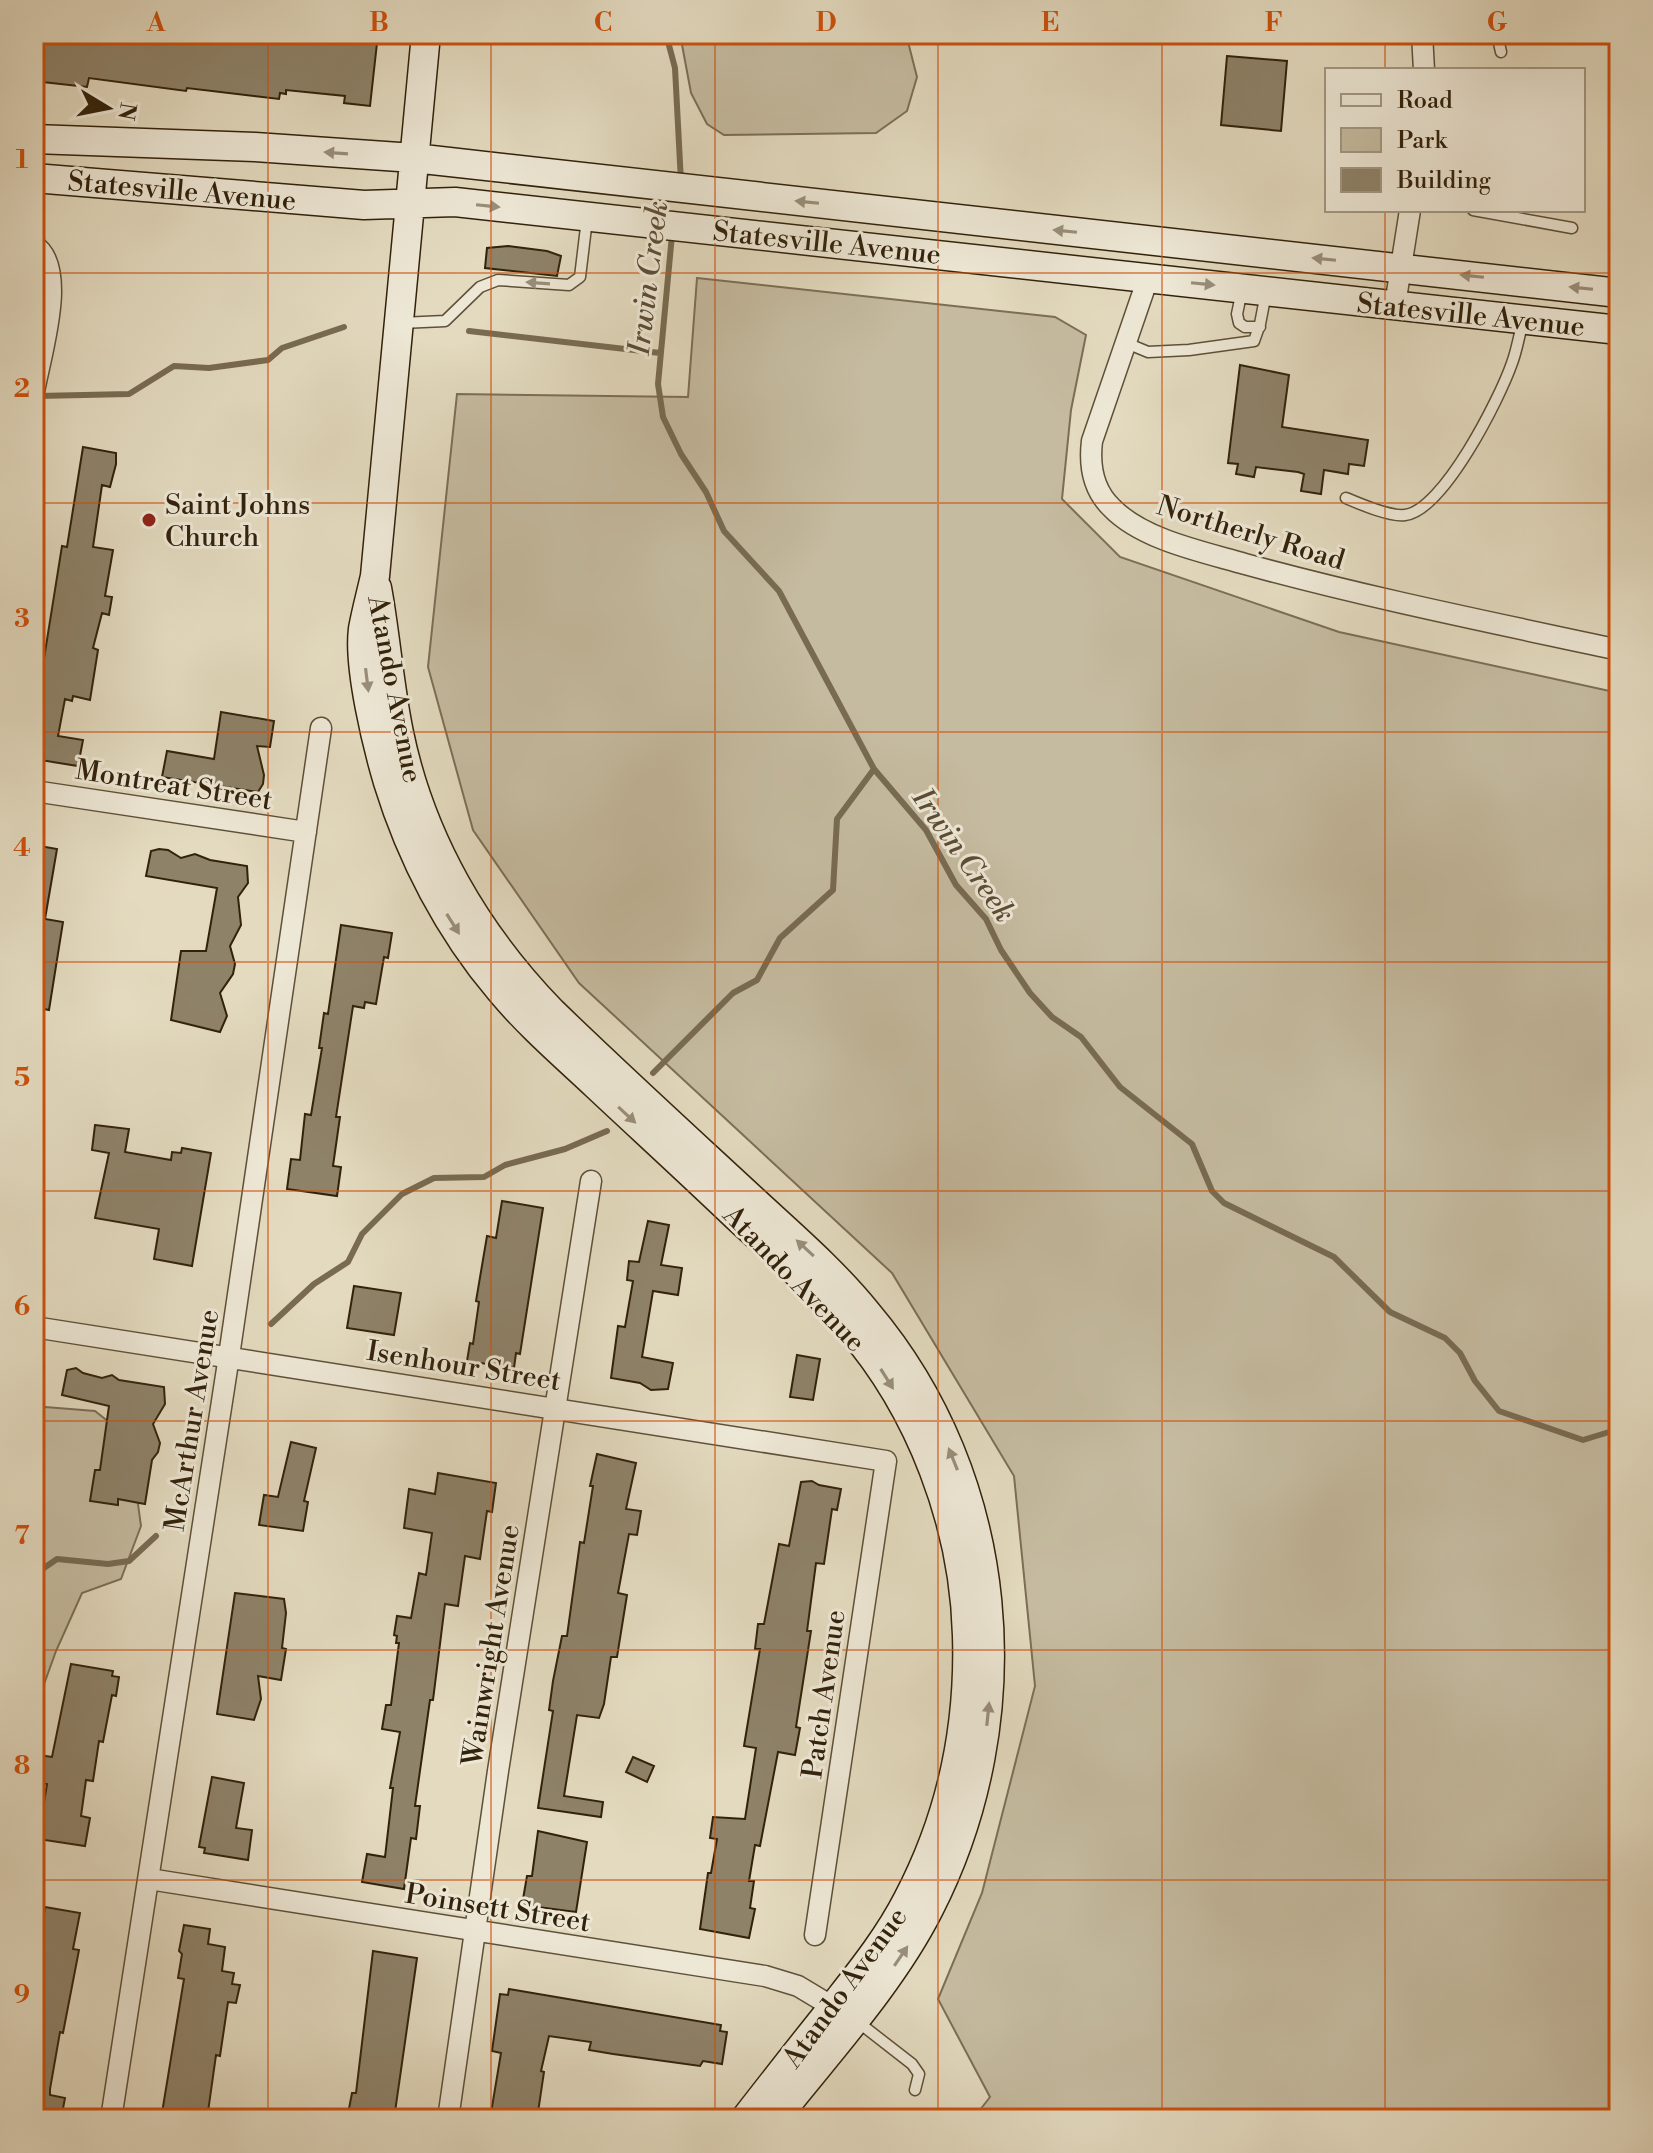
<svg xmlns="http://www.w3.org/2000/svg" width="1653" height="2153" viewBox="0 0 1653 2153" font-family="'Libre Bodoni',serif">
  <rect width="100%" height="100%" fill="#e3dabf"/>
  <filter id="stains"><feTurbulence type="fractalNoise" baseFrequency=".0025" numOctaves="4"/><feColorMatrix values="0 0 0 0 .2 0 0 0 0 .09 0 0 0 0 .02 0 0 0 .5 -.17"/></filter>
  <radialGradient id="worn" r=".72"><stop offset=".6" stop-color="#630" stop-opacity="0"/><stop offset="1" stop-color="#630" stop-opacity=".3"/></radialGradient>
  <!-- green -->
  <path fill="#c5bba0" stroke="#7c6e56" stroke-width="2" d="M680,34H906L917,77L907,111L876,133L724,135L707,124L691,93Z
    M697,278L1055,317L1086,335L1071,410L1062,499L1120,557L1339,632L1619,693V2119H973L990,2097L938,1999L982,1893L1035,1686L1014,1476L892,1273L579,983L473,830L428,667L457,394L688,397Z
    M45,1407L95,1411L129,1438L141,1526L121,1579L82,1593L56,1651L34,1712V1424Z"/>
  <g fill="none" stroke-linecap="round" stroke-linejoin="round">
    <!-- stream -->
    <path stroke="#786b52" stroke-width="6" d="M666,34L675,68L681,182
      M672,235L658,384L663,417L681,454L706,492L724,531L779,591L874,769L926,830L956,885L986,919L1001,950L1030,993L1052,1017L1081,1037L1120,1087L1192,1144L1212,1191L1224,1203L1334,1257L1390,1312L1445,1338L1460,1353L1475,1381L1499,1411L1583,1440L1619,1429
      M469,331L660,353
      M38,396L129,394L174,366L209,368L268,360L282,348L344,327
      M653,1073L733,993L757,980L780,938L833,890L837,819L874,769
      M271,1324L314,1284L348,1262L362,1234L402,1194L434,1178L484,1177L505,1165L565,1149L607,1131
      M34,1583L41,1570L57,1559L108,1564L129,1561L156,1536"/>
  </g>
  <!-- building -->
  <path fill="#8e8269" stroke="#32220b" stroke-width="2" d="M34,34H378L370,106L344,103L345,96L286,90V94L280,93L279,99L187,88L186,91L89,78L87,87L34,81Z
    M1227,56L1287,61L1281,131L1221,125Z
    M508,246L547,251L561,256L557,276L485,268L487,248Z
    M1240,365L1289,375L1282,427L1368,440L1364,466L1349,464L1348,474L1324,470L1321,494L1301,491L1304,474L1298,472L1256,467L1254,477L1236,474L1238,464L1228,463Z
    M83,447L116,453V464L110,487L102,485L93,547L113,550L105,596L112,597L109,615L102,613L93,648L98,650L90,700L73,696L72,701L65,699L58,736L83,740L78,766L34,759V721L62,546L67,547Z
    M221,712L274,721L270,747L257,746L264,775L263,784L258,792L162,777L167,751L214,759Z
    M34,845L57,849L45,919L63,922L49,1010L34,1007Z
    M159,849L168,850L181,858L195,854L210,860L247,866L248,883L238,897L241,925L230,946L235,964L233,974L220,993L227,1016L220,1032L171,1020L181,951H206L217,888L146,876L151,851Z
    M341,925L392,933L388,958L384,957L376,1004L365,1002L364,1008L353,1006L336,1117H340L333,1166L341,1167L337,1196L287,1189L291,1159L300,1160L305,1114L311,1115L322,1048H319L324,1013L328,1014Z
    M95,1125L129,1129L125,1152L171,1160L172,1152L181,1153L182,1148L211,1153L192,1266L154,1259L159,1229L95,1218L109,1153L92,1150Z
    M502,1201L543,1208L520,1354L516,1353L514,1368L467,1361L470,1343L473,1344L479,1302L476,1301L487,1236L496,1238Z
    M648,1221L669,1225L661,1265L682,1268L678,1295L653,1291L642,1357L673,1363L668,1389L651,1390L640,1383L611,1378L618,1326L625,1327L633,1281L627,1280L629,1261L639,1262Z
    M354,1286L401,1293L394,1335L347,1328Z
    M797,1355L820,1359L813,1400L790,1397Z
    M76,1368L83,1373L102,1378L112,1375L119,1380L164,1387L165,1404L153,1424L160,1443L158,1452L152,1460L145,1504L118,1499V1505L90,1501L95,1470H100L109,1406L62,1395L67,1370Z
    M291,1442L316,1448L304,1501L308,1502L303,1531L259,1525L264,1495L278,1497Z
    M597,1454L636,1463L626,1509L641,1511L637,1535L629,1534L618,1593L627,1595L617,1657H611L604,1704L599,1718L577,1715L564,1796L603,1802L601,1817L538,1808L553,1711L549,1710L553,1681L562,1636H567L580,1542L584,1543L593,1486H590Z
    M438,1473L496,1483L492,1512L487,1511L480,1559L465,1556L458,1606L445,1604L433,1700H430L415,1806H420L416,1839L411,1838L404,1889L362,1882L367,1854L385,1857L393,1788H390L400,1732L382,1729L386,1705H391L399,1643H396L397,1636L394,1635L397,1616L411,1618L419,1573L426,1575L432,1533L404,1528L409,1489L435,1494Z
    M812,1481L819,1485L841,1489L837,1510L832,1509L824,1564L816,1563L807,1631H811L796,1727L800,1728L795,1755L778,1752L760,1846L755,1845L749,1881H754L750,1908L755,1909L749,1938L700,1929L708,1873H711L717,1839L710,1838L713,1817L745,1819L756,1748L744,1746L760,1649H755L758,1624H764L779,1544L789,1546L801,1482Z
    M235,1593L284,1599L286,1613L282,1648L286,1649L281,1680L258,1676L261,1699L254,1720L217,1714Z
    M71,1664L113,1671L112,1676L119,1677L116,1696L112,1695L103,1742L99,1741L93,1781L86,1780L81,1816L90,1818L85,1846L38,1839L47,1784L34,1782L38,1755L52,1757Z
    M633,1757L654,1766L647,1782L626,1772Z
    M212,1777L244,1783L236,1828L252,1830L248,1860L204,1853L205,1848L199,1847Z
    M538,1831L587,1842L576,1912L522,1905L527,1876H532Z
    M45,1907L80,1913L73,1949L79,1950L63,2033L60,2032L50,2089V2095L65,2098L61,2119H34V1988Z
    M184,1925L210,1929L208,1944L225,1947L222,1971L234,1973L232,1984L240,1985L236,2003L228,2002L220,2056L216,2055L207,2119H161L184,1979L178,1978L182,1954L179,1951Z
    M373,1951L417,1958L394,2119H347L352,2093H356Z
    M509,1989L721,2025L720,2031L727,2032L722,2064L703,2061L700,2066L613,2054L589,2050L591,2042L549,2036L541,2071L544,2072L537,2119H490L501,2053L492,2051L500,1994L508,1995Z"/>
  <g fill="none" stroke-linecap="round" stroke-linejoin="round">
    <!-- lane casing -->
    <g stroke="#5e5038" stroke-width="13">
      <path id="lane" d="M1497,34L1501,52
        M1560,34L1561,36
        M1473,210L1572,228
        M1242,290L1237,314L1239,323L1245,327H1260
        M401,323L445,321L480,287L498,280L569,285L580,277L587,219
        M1124,342L1148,352L1189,350L1254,341L1260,324L1266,293
        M1346,498C1360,504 1390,517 1405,515C1443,511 1500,398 1512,363C1517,350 1519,335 1523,322
        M858,2022L912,2064L919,2074L915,2090"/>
    </g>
    <!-- street casing -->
    <g stroke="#5e5038" stroke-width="23">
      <path id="street" d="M1422,34L1424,70
        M34,245C69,268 40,356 34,392
        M1148,278L1092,441C1089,466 1093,490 1112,508C1143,540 1204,552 1245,564C1369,598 1494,623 1619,650
        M1395,305L1410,210
        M34,791L306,832
        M34,1327L886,1461L815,1935
        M149,1879L765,1976L798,1986L833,2007
        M111,2119L229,1356L321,728
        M448,2119L498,1771L591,1181"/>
    </g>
    <!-- secondary casing -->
    <g stroke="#32220b" stroke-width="31">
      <path id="secondary" d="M426,34L375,576C371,594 366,612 363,629C358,667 377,745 388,782C411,857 449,930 500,990C529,1025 564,1055 597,1086C644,1130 691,1173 737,1217C775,1252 814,1286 848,1326C921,1410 964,1524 967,1635C970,1728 951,1817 908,1899C887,1940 858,1975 830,2011C801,2047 773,2083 745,2119
        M34,139L255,147L414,158L1619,293
        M34,178L364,205L455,202L1619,330
        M377,588C386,637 389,685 399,733C421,840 477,935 552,1012C618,1076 686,1138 753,1200C792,1236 833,1271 867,1313C1007,1479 1027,1717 929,1909C891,1984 827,2053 775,2119"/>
    </g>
    <!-- lane -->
    <use href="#lane" stroke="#ede7d5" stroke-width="10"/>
    <!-- street -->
    <use href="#street" stroke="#ede7d5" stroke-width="20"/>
    <!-- secondary -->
    <use href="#secondary" stroke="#ede7d5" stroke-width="28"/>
  </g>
  <!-- one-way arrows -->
  <defs><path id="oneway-solid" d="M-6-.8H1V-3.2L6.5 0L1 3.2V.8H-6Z" transform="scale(2)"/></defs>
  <g fill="#998e7a">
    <use href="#oneway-solid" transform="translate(336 153) rotate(-176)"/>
    <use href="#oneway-solid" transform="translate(807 202) rotate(-174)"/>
    <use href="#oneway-solid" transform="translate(488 206) rotate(6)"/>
    <use href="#oneway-solid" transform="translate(1065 231) rotate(-174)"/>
    <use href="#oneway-solid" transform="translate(1324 259) rotate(-174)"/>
    <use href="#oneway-solid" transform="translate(1472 276) rotate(-174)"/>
    <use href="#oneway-solid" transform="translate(538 283) rotate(-176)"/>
    <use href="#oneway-solid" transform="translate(1203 284) rotate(6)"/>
    <use href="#oneway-solid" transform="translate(1581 288) rotate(-174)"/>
    <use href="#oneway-solid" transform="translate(367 680) rotate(83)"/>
    <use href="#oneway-solid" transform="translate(453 924) rotate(58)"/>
    <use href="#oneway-solid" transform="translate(627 1115) rotate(43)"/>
    <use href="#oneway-solid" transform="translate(805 1248) rotate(-137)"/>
    <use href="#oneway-solid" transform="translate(887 1379) rotate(58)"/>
    <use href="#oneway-solid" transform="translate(953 1459) rotate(-112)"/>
    <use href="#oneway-solid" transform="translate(988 1714) rotate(-84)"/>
    <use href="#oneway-solid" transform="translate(901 1956) rotate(-56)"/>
  </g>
  <!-- grid -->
  <path fill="none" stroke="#cd510c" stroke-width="2" stroke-opacity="0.55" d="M268,34V2119M491,34V2119M715,34V2119M938,34V2119M1162,34V2119M1385,34V70M1385,210V2119M34,273H1619M34,503H1619M34,732H1619M34,962H1619M34,1191H1619M34,1421H1619M34,1650H1619M34,1880H1619"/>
  <!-- markers -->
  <circle fill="#8f2418" stroke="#ede7d5" stroke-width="3" cx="149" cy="520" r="8"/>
  <g text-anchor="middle" stroke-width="6" stroke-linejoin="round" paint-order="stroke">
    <!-- street labels -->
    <g font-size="28" fill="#32220b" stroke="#ede7d5">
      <text transform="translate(182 190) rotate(5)" y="10">Statesville Avenue</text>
      <text transform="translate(827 242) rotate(6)" y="10">Statesville Avenue</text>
      <text transform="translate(1471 314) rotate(6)" y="10">Statesville Avenue</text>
      <text transform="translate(1251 532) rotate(17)" y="10">Northerly Road</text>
      <text transform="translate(396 689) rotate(79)" y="10">Atando Avenue</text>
      <text transform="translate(174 784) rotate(9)" y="10">Montreat Street</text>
      <text transform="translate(795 1278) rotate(46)" y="10">Atando Avenue</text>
      <text transform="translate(464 1365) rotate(9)" y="10">Isenhour Street</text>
      <text transform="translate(191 1420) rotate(-81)" y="10">McArthur Avenue</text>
      <text transform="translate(490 1645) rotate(-81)" y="10">Wainwright Avenue</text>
      <text transform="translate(823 1694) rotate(-82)" y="10">Patch Avenue</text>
      <text transform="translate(498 1907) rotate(9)" y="10">Poinsett Street</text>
      <text transform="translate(844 1987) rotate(-54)" y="10">Atando Avenue</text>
    </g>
    <!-- poi labels -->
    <g font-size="28" fill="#32220b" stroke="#ede7d5" text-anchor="start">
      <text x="165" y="514">Saint Johns<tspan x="165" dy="32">Church</tspan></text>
    </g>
    <!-- water labels -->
    <g font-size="30" font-style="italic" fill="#5b4c35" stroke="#ede7d5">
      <text transform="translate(648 278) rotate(-83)" y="10">Irwin Creek</text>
      <text transform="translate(964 855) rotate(55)" y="10">Irwin Creek</text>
    </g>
  </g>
  <!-- margin -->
  <rect width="1653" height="2153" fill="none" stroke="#e3dabf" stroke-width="88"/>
  <!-- legend -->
  <rect x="1325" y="68" width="260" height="144" fill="#ede7d5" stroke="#a29884" stroke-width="2"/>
  <rect x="1341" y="94" width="40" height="12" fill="#ede7d5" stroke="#a29884" stroke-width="2"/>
  <text x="1397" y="108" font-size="24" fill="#32220b">Road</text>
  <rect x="1341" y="128" width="40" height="24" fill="#c5bba0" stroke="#a29884" stroke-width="2"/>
  <text x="1397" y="148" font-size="24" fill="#32220b">Park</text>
  <rect x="1341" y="168" width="40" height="24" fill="#8e8269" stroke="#a29884" stroke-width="2"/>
  <text x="1397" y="188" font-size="24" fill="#32220b">Building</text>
  <!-- north arrow -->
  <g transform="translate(108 108) rotate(100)" stroke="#ede7d5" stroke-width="6" paint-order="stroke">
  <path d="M0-6L14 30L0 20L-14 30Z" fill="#32220b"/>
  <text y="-12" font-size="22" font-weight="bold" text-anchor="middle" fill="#32220b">N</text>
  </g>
  <rect x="44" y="44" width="1565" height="2065" fill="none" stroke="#cd510c" stroke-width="3"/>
  <g font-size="26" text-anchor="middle" font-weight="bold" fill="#cd510c">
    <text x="156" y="31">A</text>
    <text x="379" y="31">B</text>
    <text x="603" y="31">C</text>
    <text x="826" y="31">D</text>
    <text x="1050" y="31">E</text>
    <text x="1274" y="31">F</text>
    <text x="1497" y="31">G</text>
    <text x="22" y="168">1</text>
    <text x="22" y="397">2</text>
    <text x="22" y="627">3</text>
    <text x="22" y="856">4</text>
    <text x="22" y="1086">5</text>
    <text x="22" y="1315">6</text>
    <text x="22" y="1544">7</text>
    <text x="22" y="1774">8</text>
    <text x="22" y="2003">9</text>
  </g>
  <rect width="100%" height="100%" filter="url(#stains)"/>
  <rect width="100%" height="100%" fill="url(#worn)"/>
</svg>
